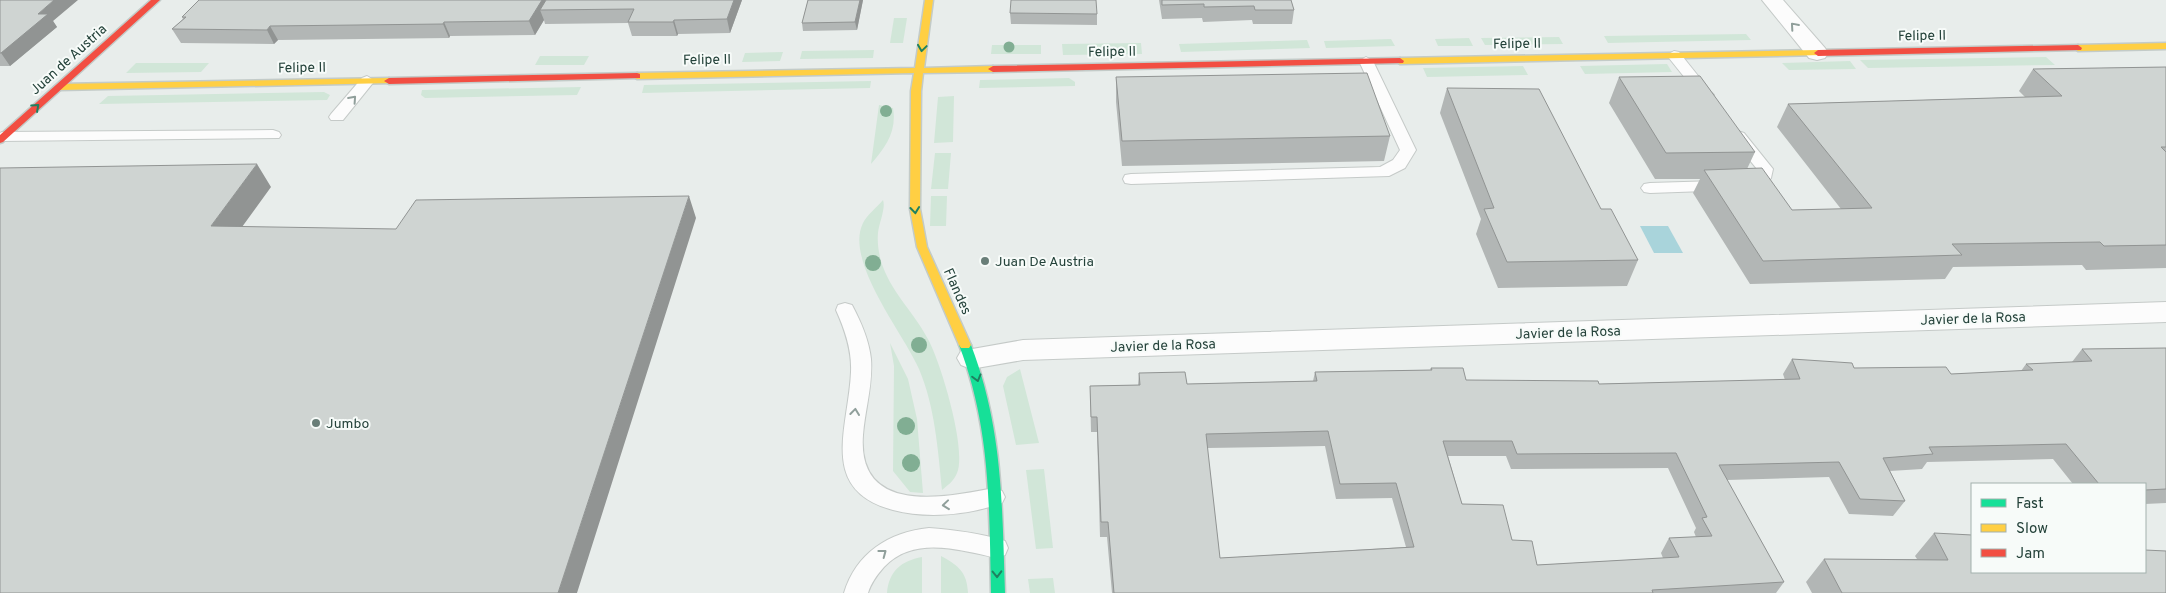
<svg xmlns="http://www.w3.org/2000/svg" width="2166" height="593" viewBox="0 0 2166 593" font-family="Overpass,sans-serif">
  <rect width="100%" height="100%" fill="#e8edeb"/>
  <!-- green -->
  <path fill="#d1e6d8" d="M894,18H907L903,43H890Z
    M1746,34L1751,40L1608,43L1604,36Z
    M1559,37L1563,44L1485,45L1481,38Z
    M1469,38L1473,46H1438L1435,39Z
    M1391,39L1395,46L1326,48L1324,41Z
    M1307,40L1310,48L1181,52L1179,44Z
    M1141,43L1142,54L1063,55L1062,44Z
    M992,45H1041V54H991Z
    M874,50L873,58L800,59L802,51Z
    M783,52L780,61L742,62L745,53Z
    M540,56H589L584,65H535Z
    M2046,57L2055,65L1868,68L1860,60Z
    M1850,61L1856,69L1789,70L1782,63Z
    M136,63H209L201,72L126,73Z
    M1667,64L1672,72L1585,74L1580,66Z
    M1523,66L1528,75L1427,77L1423,68Z
    M1069,78L1075,82V86L979,88L980,80Z
    M871,81L870,88L642,93L644,85Z
    M581,87L577,95L425,98L421,95L422,90Z
    M324,92L330,95L327,100L99,104L108,96Z
    M954,96L953,142L934,143L938,97Z
    M879,105L893,108C897,131 886,147 871,164Z
    M935,153H951L948,189H931Z
    M931,196H947L946,226H930Z
    M883,200C886,208 879,223 878,233C877,243 879,257 883,267C893,294 916,315 929,341C941,364 967,450 957,473C954,481 948,485 942,490C938,450 935,407 919,369C904,334 844,261 863,223C867,215 877,207 883,200Z
    M890,343L908,379L917,419L923,493L910,492L893,471L894,366Z
    M1020,369L1039,443L1016,445L1003,386L1007,377Z
    M1044,469L1053,548L1036,549L1026,470Z
    M941,556C959,566 967,572 968,593H941Z
    M922,557V593H887C889,571 901,561 922,557Z
    M1053,578L1055,593H1030L1028,579Z"/>
  <!-- water -->
  <path fill="#a9d4db" d="M1640,226H1668L1683,253H1654Z"/>
  <g fill="none" stroke-linecap="round" stroke-linejoin="round">
    <!-- lane casing -->
    <g stroke="#c5cac8" stroke-width="2">
      <path id="lane" d="M1674,51L1679,52L1711,92L1714,95L1711,98H1701L1669,58L1667,55Z
        M1366,57L1373,61L1416,150L1405,168L1389,176L1131,184L1125,183L1123,179L1125,175L1131,174L1380,167L1393,160L1400,150L1359,61Z
        M367,76L375,81L372,84L343,120H331L329,117L331,114L362,78Z
        M273,130L279,132L281,135L279,138L0,141V133L2,132Z
        M1738,131L1744,133L1773,169L1771,178L1761,189L1650,193L1644,192L1641,188L1644,184L1650,183L1751,180L1755,176L1757,169L1730,136Z
        M845,303L852,305C861,322 869,340 871,359C873,385 865,409 863,435C857,515 943,498 994,488L1002,491L1005,497L1002,503C969,515 927,519 893,510C817,490 849,426 851,372C852,350 845,330 836,310L838,305Z
        M929,528C954,530 981,533 1005,541L1008,548L1005,555L997,558C960,550 914,535 884,567C877,575 871,583 868,593H844C856,553 889,532 929,528Z"/>
    </g>
    <!-- street casing -->
    <g stroke="#c5cac8" stroke-width="2">
      <path id="street" d="M1762,0H1783L1825,48L1828,53L1825,58L1817,60L1809,58Z
        M2166,302V322L1023,360L971,369L961,365L957,358L961,351L1023,340Z"/>
    </g>
    <!-- fast casing -->
    <g stroke="#c3cbc8" stroke-width="3">
      <path id="fast" d="M965,341L969,342L971,345C1003,429 1002,505 1005,593H991C989,505 991,429 959,345L961,342Z"/>
    </g>
    <!-- slow casing -->
    <g stroke="#c3cbc8" stroke-width="3">
      <path id="slow" d="M925,0H933L924,68L993,66L998,69L993,72L923,73L921,91L920,209L927,247L971,345L969,348H961L959,345L917,247L910,209L911,91L914,73L637,79L632,76L637,73L915,68Z
        M2166,43V49L2078,51L2074,48L2078,45Z
        M1818,50L1822,53L1821,55L1400,64L1396,61L1400,58Z
        M389,78L394,81L392,83L59,90L54,87L59,84Z"/>
    </g>
    <!-- jam casing -->
    <g stroke="#c3cbc8" stroke-width="3">
      <path id="jam" d="M151,0H160L3,142L0,143V135Z
        M2078,45L2082,48L2081,50L1818,56L1814,53L1818,50Z
        M1400,58L1404,61L1403,63L993,72L988,69L993,66Z
        M637,73L640,74V78L389,84L384,81L389,78Z"/>
    </g>
    <!-- lane -->
    <use href="#lane" fill="#fcfcfc" fill-rule="evenodd"/>
    <!-- street -->
    <use href="#street" fill="#fcfcfc" fill-rule="evenodd"/>
    <!-- fast -->
    <use href="#fast" fill="#16e098" fill-rule="evenodd"/>
    <!-- slow -->
    <use href="#slow" fill="#ffcf43" fill-rule="evenodd"/>
    <!-- jam -->
    <use href="#jam" fill="#f24e42" fill-rule="evenodd"/>
  </g>
  <!-- trees -->
  <g fill="#81ae93">
    <circle cx="1009" cy="47" r="5.5"/>
    <circle cx="886" cy="111" r="6"/>
    <circle cx="873" cy="263" r="8"/>
    <circle cx="919" cy="345" r="8"/>
    <circle cx="906" cy="426" r="9"/>
    <circle cx="911" cy="463" r="9"/>
  </g>
  <!-- wall -->
  <path fill="#b2b6b5" fill-rule="evenodd" d="M0,0L53,21L57,27L10,66H0Z
    M199,0H742L730,33L678,34L677,36H632L628,23L545,24L544,20L535,35L450,36L449,38L278,40L274,44L181,43L172,29L183,19L182,17Z
    M808,0H863L857,30L803,31L802,23Z
    M1159,0H1291L1294,10L1292,24H1253L1252,20L1203,22L1202,18L1162,19Z
    M1010,13L1097,14V25L1011,24Z
    M2166,67V268L2086,270L2082,265L1953,267L1945,279L1750,284L1693,193L1700,179H1655L1609,103L1619,77L1755,152L1747,169L1792,210L1841,209L1777,127L1788,104L2025,97L2019,91L2033,69Z
    M1116,77L1390,136L1384,161L1122,166L1116,102Z
    M1447,88L1601,209L1638,260L1627,286L1498,288L1476,234L1481,219L1440,113Z
    M2166,348V503L2145,504V484H2073L2053,459L1927,462L1922,469L1890,471L1905,501L1893,516L1849,514L1829,477L1727,480L1784,582L1776,593H1112L1107,537H1100L1097,432H1091L1090,386L1138,385L1139,373L1187,384L1313,381L1315,372L1430,370L1431,368L1466,380L1599,384L1785,380L1783,374L1792,359L1854,368L1951,374L2021,371L2026,364L2072,362L2082,349ZM1325,446L1336,499L1392,498L1406,547L1220,558L1207,448ZM1448,456H1506L1511,469L1668,468L1696,528L1694,532L1696,537L1669,538L1661,553L1663,558L1537,565L1512,540L1462,504Z
    M1934,533L1972,572L2166,593H1812L1806,582L1824,559H1917L1915,556Z"/>
  <!-- shaded-wall -->
  <path fill="#919493" d="M54,0H78L53,21L57,27L10,66L1,53L38,14Z
    M542,0H555L540,10L544,20L535,35L529,21Z
    M734,0H742L730,33L727,19Z
    M860,0H863L857,30L855,22Z
    M674,20L678,34L677,36L673,22Z
    M444,22L450,36L449,38L443,24Z
    M270,26L278,40L274,44L267,30Z
    M257,164L271,187L226,249L211,226Z
    M689,196L696,218L577,593H558Z"/>
  <!-- building -->
  <path fill="#cfd4d2" stroke="#919493" fill-rule="evenodd" d="M0,0H54L38,14H48L1,53H0Z
    M199,0H542L529,21L444,22L443,24L270,26L267,30L172,29L186,17H182Z
    M546,0H734L727,19L674,20L673,22H628L634,9L540,10Z
    M808,0H860L855,22L802,23Z
    M1011,0H1096L1097,14L1010,13Z
    M1162,0H1291L1294,10H1255L1254,6L1204,7V4L1162,5Z
    M2166,67V147H2161L2166,152V245L2104,246L2100,242L1952,244L1962,255L1763,261L1704,170L1762,168L1792,210L1872,208L1788,104L2062,96L2033,69Z
    M1367,73L1390,136L1122,141L1116,77Z
    M1700,76L1755,152L1666,153L1619,77Z
    M1447,88L1539,89L1601,209H1611L1638,260L1507,262L1484,209L1494,208Z
    M257,164L211,226L396,229L416,200L689,196L558,593H0V168Z
    M2166,348V489L2145,490V484H2099L2066,444L1929,447L1933,454L1883,458L1905,501L1860,499L1839,462L1719,465L1784,582L1652,590L1653,593H1114L1108,522H1101L1097,417H1091L1090,386L1140,385L1139,373L1185,372L1187,384L1317,381L1315,372L1432,370L1431,368H1463L1466,380L1598,381L1599,384L1800,379L1792,359L1852,363L1854,368L1946,367L1951,374L2033,370L2026,364L2092,361L2082,349ZM1328,431L1340,484L1396,483L1414,547L1220,558L1206,434ZM1443,441H1512L1517,454L1676,453L1707,517L1702,518L1712,536L1669,538L1679,557L1537,565L1532,541L1512,540L1503,505L1462,504Z
    M1934,533L1972,535V572H2145V550L2166,551V593H1842L1824,559L1948,560Z"/>
  <!-- one-way arrows -->
  <defs><path id="oneway-chevron" d="M-2-3.5L2.5 0L-2 3.5" fill="none" stroke-width="1.6" stroke-linecap="round" stroke-linejoin="round" transform="scale(1.25)"/></defs>
  <g stroke="#909f9b">
    <use href="#oneway-chevron" transform="translate(1794 26) rotate(-131)"/>
    <use href="#oneway-chevron" transform="translate(353 99) rotate(-48)"/>
    <use href="#oneway-chevron" transform="translate(855 412) rotate(-83)"/>
    <use href="#oneway-chevron" transform="translate(946 505) rotate(174)"/>
    <use href="#oneway-chevron" transform="translate(883 553) rotate(-37)"/>
  </g>
  <g stroke="#1e8160">
    <use href="#oneway-chevron" transform="translate(922 48) rotate(98)"/>
    <use href="#oneway-chevron" transform="translate(36 107) rotate(-42)"/>
    <use href="#oneway-chevron" transform="translate(915 210) rotate(84)"/>
    <use href="#oneway-chevron" transform="translate(977 378) rotate(75)"/>
    <use href="#oneway-chevron" transform="translate(997 574) rotate(89)"/>
  </g>
  <!-- markers -->
  <g fill="#697e78" stroke="#f7fbf9" stroke-width="2">
    <circle cx="985" cy="261" r="5"/>
    <circle cx="316" cy="423" r="5"/>
  </g>
  <g text-anchor="middle" stroke-width="4" stroke-linejoin="round" paint-order="stroke">
    <!-- street labels -->
    <g font-size="14" fill="#24423a" stroke="#f7fbf9">
      <text transform="translate(1922 35) rotate(-1)" y="5">Felipe II</text>
      <text transform="translate(1517 43) rotate(-1)" y="5">Felipe II</text>
      <text transform="translate(1112 51) rotate(-1)" y="5">Felipe II</text>
      <text transform="translate(68 59) rotate(-42)" y="5">Juan de Austria</text>
      <text transform="translate(707 59) rotate(-1)" y="5">Felipe II</text>
      <text transform="translate(302 67) rotate(-1)" y="5">Felipe II</text>
      <text transform="translate(958 291) rotate(66)" y="5">Flandes</text>
      <text transform="translate(1973 318) rotate(-2)" y="5">Javier de la Rosa</text>
      <text transform="translate(1568 332) rotate(-2)" y="5">Javier de la Rosa</text>
      <text transform="translate(1163 345) rotate(-2)" y="5">Javier de la Rosa</text>
    </g>
    <!-- poi labels -->
    <g font-size="14" fill="#24423a" stroke="#f7fbf9" text-anchor="start">
      <text x="995" y="266">Juan De Austria</text>
      <text x="326" y="428">Jumbo</text>
    </g>
  </g>
  <!-- legend -->
  <rect x="1971" y="483" width="175" height="90" fill="#f7fbf9" stroke="#a3b1ad"/>
  <rect x="1981" y="499" width="25" height="8" fill="#16e098" stroke="#a3b1ad"/>
  <text x="2016" y="508" font-size="15" fill="#24423a">Fast</text>
  <rect x="1981" y="524" width="25" height="8" fill="#ffcf43" stroke="#a3b1ad"/>
  <text x="2016" y="533" font-size="15" fill="#24423a">Slow</text>
  <rect x="1981" y="549" width="25" height="8" fill="#f24e42" stroke="#a3b1ad"/>
  <text x="2016" y="558" font-size="15" fill="#24423a">Jam</text>
</svg>
